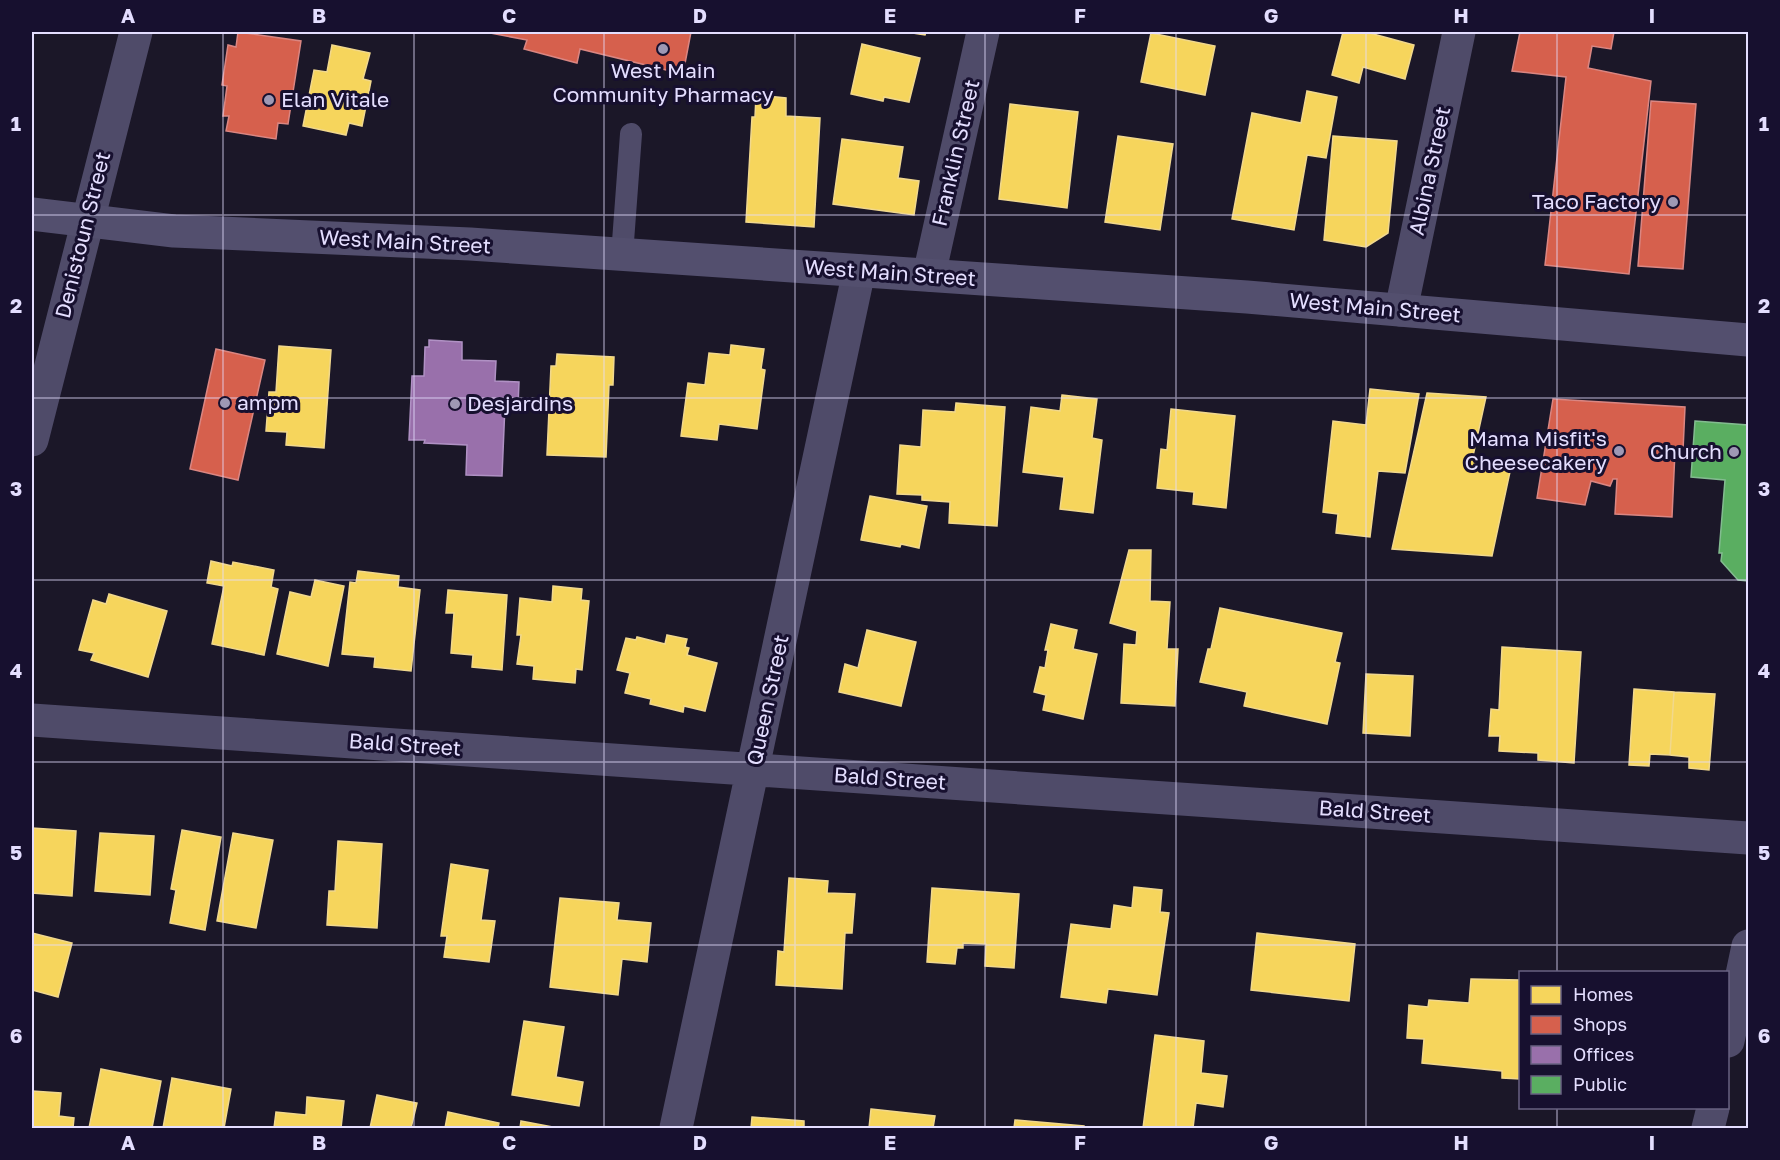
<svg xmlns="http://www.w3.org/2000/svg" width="1780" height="1160" viewBox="0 0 1780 1160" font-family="'Golos Text',sans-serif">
  <rect width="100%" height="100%" fill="#1b1728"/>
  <!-- homes -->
  <path fill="#f6d55c" stroke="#f1d88d" stroke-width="1.5" d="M906,32H926L925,35Z
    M1343,32H1366L1414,45L1405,79L1363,67L1359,83L1332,75Z
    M1151,33L1215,46L1205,95L1141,82Z
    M862,44L920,58L909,102L884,97L883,101L851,94Z
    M332,45L370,53L363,79L371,81L362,126L349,123L346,135L303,126L314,70L327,72Z
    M1307,91L1337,97L1326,158L1307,155L1294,230L1232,219L1252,113L1301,123Z
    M756,95L786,98V116L820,118L814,227L746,222L752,117H755Z
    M1010,104L1078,112L1067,208L999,199Z
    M1118,136L1173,144L1160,230L1105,222Z
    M1333,136L1397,141L1388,233L1366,247L1324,240Z
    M842,139L903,147L898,178L919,181L914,215L833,204Z
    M731,345L764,349L761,369L765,370L757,429L719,424L717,440L681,436L688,383L705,385L709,353L730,355Z
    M279,346L331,350L324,448L286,445L287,432L266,431L269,392H276Z
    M557,354L614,357L613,385H609L606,457L547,455L551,366H556Z
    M1370,389L1419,394L1405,473L1378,471L1370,537L1336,533L1338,514L1323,512L1333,421L1366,425Z
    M1427,393L1486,397L1473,456L1511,467L1492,556L1392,549Z
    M1062,395L1097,399L1092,438L1102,440L1093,513L1060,509L1064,477L1023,472L1031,407L1060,411Z
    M956,403L1005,407L997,526L949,523L950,502L922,500V495L897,494L900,445L921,447L923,410L955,412Z
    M1171,409L1235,416L1226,508L1193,504L1194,492L1157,488L1161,449L1167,450Z
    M870,496L927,506L919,548L901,544L900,547L861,540Z
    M1129,550H1151L1150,601L1170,602L1167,649H1178L1175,706L1121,703L1124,644L1136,645L1137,631L1110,623Z
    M211,561L232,566L233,562L274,570L271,587L278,589L264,655L212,644L224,586L207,583Z
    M358,571L399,576L398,587L420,590L411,671L374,667L375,657L342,654L350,582L356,583Z
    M315,580L344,586L328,666L277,654L290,592L311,597Z
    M553,586L582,589L581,600L589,601L582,670L576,669L575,683L533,679L534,666L517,664L521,635H517L520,598L552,602Z
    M448,590L507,595L502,670L472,667L473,655L451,653L454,613H446Z
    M109,594L167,611L148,677L91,660L94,653L79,650L93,600L106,604Z
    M1220,608L1342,633L1335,662L1340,663L1327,724L1244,706L1247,692L1200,682L1208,649H1211Z
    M1051,624L1077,630L1073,649L1097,654L1083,719L1043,710L1046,695L1034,692L1040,667L1045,668L1048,650H1045Z
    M867,630L916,642L901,706L839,692L845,664L858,668Z
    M667,635L687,639L685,647L689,648L687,655L717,663L705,711L684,706L683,712L650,704L651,699L625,693L630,673L617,670L626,638L636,640L637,637L665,644Z
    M1502,647L1581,652L1574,763L1538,760V753L1499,751L1500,736H1489L1491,709L1499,710Z
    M1366,674L1413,676L1410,736L1363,733Z
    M1634,689L1674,692L1670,755L1650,754L1649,766L1629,765Z
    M1674,692L1715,694L1709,770L1689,768V757L1670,755Z
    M32,828L76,831L72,896L32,893Z
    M182,830L221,837L205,930L170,923L176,890L171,889Z
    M100,833L154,836L150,895L95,891Z
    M233,833L273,840L256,928L217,921Z
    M338,841L382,844L377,928L327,925L329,891H335Z
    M451,864L488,870L481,920L495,921L489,962L444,957L447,936H441Z
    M789,878L828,881L827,893L855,894L852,933H845L842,989L776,985L778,951L784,952Z
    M1134,887L1162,890L1160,912L1169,913L1157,995L1108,989L1106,1003L1061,997L1071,924L1111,929L1114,905L1132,908Z
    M932,888L1019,894L1014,968L985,966L986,944L963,943V948H957L955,964L927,962Z
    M560,898L619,903L617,920L651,923L647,962L622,959L618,995L550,987Z
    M32,933L72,943L58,997L32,990Z
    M1257,933L1355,944L1349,1001L1251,990Z
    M1471,979L1520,980V1079L1502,1078V1071L1422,1063L1424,1039L1407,1038L1409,1005L1428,1007L1429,1000L1469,1003Z
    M524,1021L564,1027L556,1077L583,1082L579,1106L512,1095Z
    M1155,1035L1204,1041L1201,1073L1227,1076L1223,1107L1196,1103L1193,1128H1143Z
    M101,1069L161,1081L152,1128H89Z
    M172,1078L231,1089L224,1128H163Z
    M32,1091L61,1093L59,1116L74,1118L73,1128H32Z
    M377,1095L417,1103L411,1128H370Z
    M307,1097L344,1101L341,1128H274L276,1112L306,1115Z
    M871,1109L935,1116L933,1128H869Z
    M448,1112L499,1123L498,1128H445Z
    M752,1117L804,1121V1128H751Z
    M1015,1120L1084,1126V1128H1014Z
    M521,1121L558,1128H520Z"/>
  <!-- shops -->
  <path fill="#d6604d" stroke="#da8682" stroke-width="1.5" d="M238,32L301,41L288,124L278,123L276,139L226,131L229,116H223L227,86L222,85L228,45L236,47Z
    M485,32H691L683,74L580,49L577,63L524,49L527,40Z
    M1520,32H1614L1611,49L1592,46L1588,68L1651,81L1629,274L1545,265L1566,77L1512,71Z
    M1651,101L1696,104L1683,269L1638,266Z
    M216,349L265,360L238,480L190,469Z
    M1553,399L1685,407L1683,451H1675L1672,517L1615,514L1617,479H1613L1610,486L1591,481L1585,505L1537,498Z"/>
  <!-- offices -->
  <path fill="#9970ab" stroke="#b091c4" stroke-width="1.5" d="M429,340L462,342V360L496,361L495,381L519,382L518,406L505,405L502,476L466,475L467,445L424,443L425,440H409L412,376H424L425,347H429Z"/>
  <!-- public -->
  <path fill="#5aae61" stroke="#83bc90" stroke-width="1.5" d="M1695,421L1748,425V581L1738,580L1721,561L1722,553H1719L1725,480L1691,477Z"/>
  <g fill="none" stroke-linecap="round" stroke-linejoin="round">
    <!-- service -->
    <path stroke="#4f4b69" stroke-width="22" d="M622,255L631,134"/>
    <!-- minor -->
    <path stroke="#4f4b69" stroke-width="33" d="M929,275L983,32
      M1401,310L1459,32
      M32,440L136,32
      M32,720L1748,838
      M1728,1041L1748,946
      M676,1128L859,271
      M1708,1128L1713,1108"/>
    <!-- secondary -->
    <path stroke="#534f6e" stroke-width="33" d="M32,214L174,231L470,244L1247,297L1748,340"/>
  </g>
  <!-- grid -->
  <path fill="none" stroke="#e4deff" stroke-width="1.5" stroke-opacity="0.55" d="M223,32V1128M414,32V1128M604,32V1128M795,32V1128M985,32V1128M1176,32V1128M1366,32V1128M1557,32V972M32,215H1748M32,398H1748M32,580H1748M32,762H1748M32,945H1748M1557,1108V1128"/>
  <!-- markers -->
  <g fill="#9e98b4" stroke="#17102f" stroke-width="2">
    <circle cx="663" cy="49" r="6"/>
    <circle cx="269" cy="100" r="6"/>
    <circle cx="1673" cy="202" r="6"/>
    <circle cx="225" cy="403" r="6"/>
    <circle cx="455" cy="404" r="6"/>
    <circle cx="1619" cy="451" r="6"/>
    <circle cx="1734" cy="452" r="6"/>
  </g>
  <g text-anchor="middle" stroke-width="6" stroke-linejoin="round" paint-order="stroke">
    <!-- poi labels -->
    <g font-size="21" fill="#e4deff" stroke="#17102f" text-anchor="start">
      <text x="663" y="78" text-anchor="middle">West Main<tspan x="663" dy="24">Community Pharmacy</tspan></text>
      <text x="281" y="107">Elan Vitale</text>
      <text x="1661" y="209" text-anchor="end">Taco Factory</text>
      <text x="237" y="410">ampm</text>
      <text x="467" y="411">Desjardins</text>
      <text x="1607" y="446" text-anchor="end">Mama Misfit's<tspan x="1607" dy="24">Cheesecakery</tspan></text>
      <text x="1722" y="459" text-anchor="end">Church</text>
    </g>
    <!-- street labels -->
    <g font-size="21" fill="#e4deff" stroke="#17102f">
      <text transform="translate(956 153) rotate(-77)" y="7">Franklin Street</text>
      <text transform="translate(1430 171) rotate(-78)" y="7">Albina Street</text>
      <text transform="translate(83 235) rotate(-76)" y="7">Denistoun Street</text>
      <text transform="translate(405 242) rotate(3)" y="7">West Main Street</text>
      <text transform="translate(890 273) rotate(4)" y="7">West Main Street</text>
      <text transform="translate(1375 308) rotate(5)" y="7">West Main Street</text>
      <text transform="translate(768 700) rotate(-78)" y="7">Queen Street</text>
      <text transform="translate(405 745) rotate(4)" y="7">Bald Street</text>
      <text transform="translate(890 779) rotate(4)" y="7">Bald Street</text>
      <text transform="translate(1375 812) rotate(4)" y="7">Bald Street</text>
    </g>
  </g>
  <!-- border -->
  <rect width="1780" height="1160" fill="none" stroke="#17102f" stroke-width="66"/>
  <!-- legend -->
  <rect x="1519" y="971" width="210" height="138" fill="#17102f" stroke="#696282" stroke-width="1.5"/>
  <rect x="1531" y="986" width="30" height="18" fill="#f6d55c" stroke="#696282" stroke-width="1.5"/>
  <text x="1573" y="1001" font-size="18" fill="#e4deff">Homes</text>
  <rect x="1531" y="1016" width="30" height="18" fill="#d6604d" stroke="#696282" stroke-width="1.5"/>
  <text x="1573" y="1031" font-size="18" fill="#e4deff">Shops</text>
  <rect x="1531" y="1046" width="30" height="18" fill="#9970ab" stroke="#696282" stroke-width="1.5"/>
  <text x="1573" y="1061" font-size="18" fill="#e4deff">Offices</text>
  <rect x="1531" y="1076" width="30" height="18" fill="#5aae61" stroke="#696282" stroke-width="1.5"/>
  <text x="1573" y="1091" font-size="18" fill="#e4deff">Public</text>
  <rect x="33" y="33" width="1714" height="1094" fill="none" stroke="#e4deff" stroke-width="2"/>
  <g font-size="20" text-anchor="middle" font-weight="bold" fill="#e4deff">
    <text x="128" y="23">A</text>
    <text x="319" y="23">B</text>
    <text x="509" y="23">C</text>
    <text x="700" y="23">D</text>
    <text x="890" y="23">E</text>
    <text x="1080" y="23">F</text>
    <text x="1271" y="23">G</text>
    <text x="1461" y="23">H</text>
    <text x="1652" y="23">I</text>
    <text x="16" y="131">1</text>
    <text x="1764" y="131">1</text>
    <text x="16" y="313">2</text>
    <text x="1764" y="313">2</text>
    <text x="16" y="496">3</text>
    <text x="1764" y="496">3</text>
    <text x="16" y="678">4</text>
    <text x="1764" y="678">4</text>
    <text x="16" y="860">5</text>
    <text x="1764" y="860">5</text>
    <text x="16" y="1043">6</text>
    <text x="1764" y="1043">6</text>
    <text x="128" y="1150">A</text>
    <text x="319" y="1150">B</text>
    <text x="509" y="1150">C</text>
    <text x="700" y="1150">D</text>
    <text x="890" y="1150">E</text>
    <text x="1080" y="1150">F</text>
    <text x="1271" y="1150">G</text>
    <text x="1461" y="1150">H</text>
    <text x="1652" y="1150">I</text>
  </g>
</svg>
